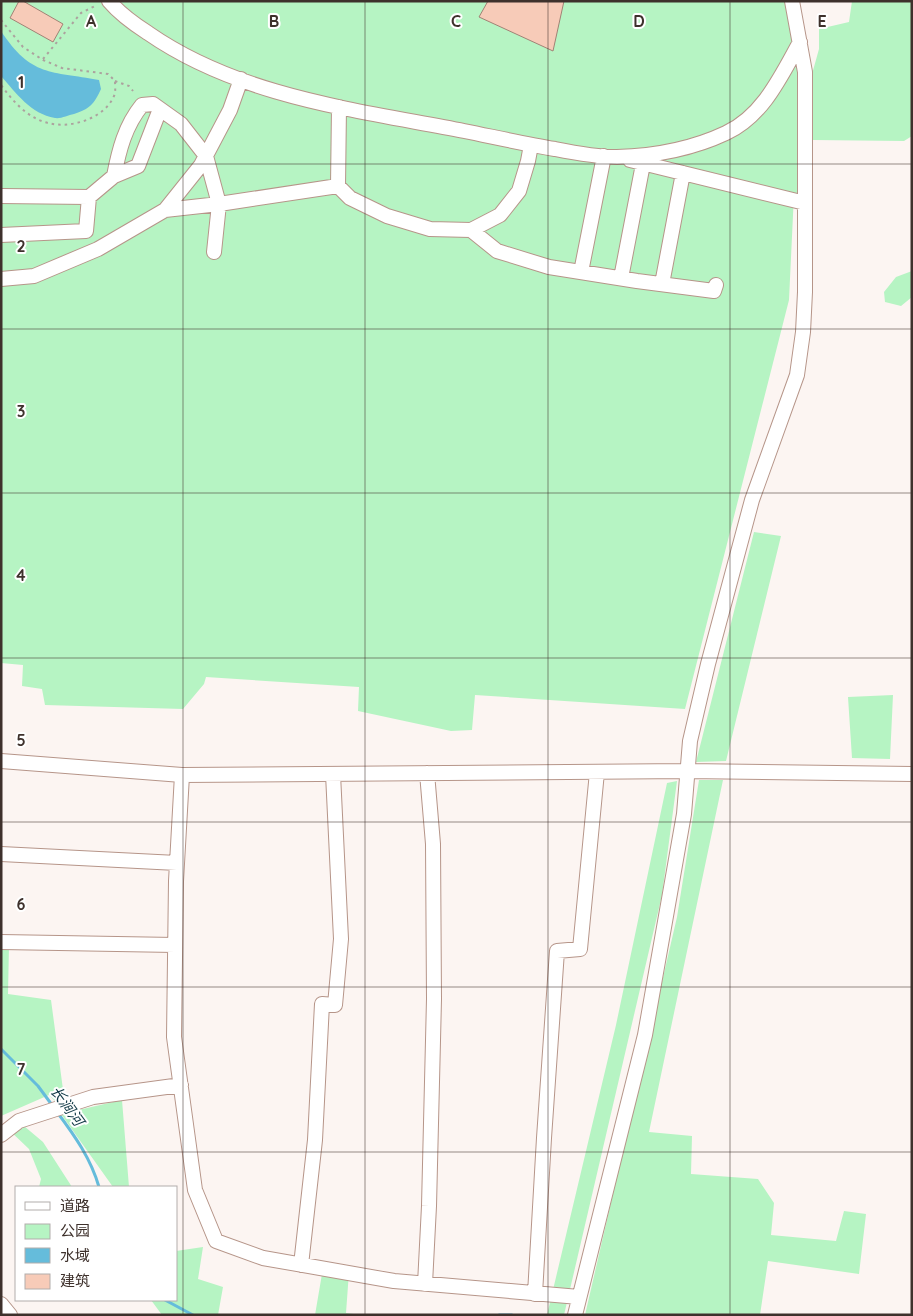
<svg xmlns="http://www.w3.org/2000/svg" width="913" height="1316" viewBox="0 0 913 1316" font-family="Quicksand,'Noto Sans SC',sans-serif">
  <rect width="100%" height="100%" fill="#fcf5f2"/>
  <!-- green -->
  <path fill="#b6f4c3" d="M1,1H790L800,42L798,97L800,99L803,171L798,194H794L789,300L685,709L475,695L472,730L451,731L358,711L359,687L206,677L204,684L183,709L45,705L42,689L22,686L23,665L1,663Z
    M852,1H912V136L904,141L813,140L812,74L819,49V29L849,22Z
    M912,271V297L901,306L885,302L884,292L896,277Z
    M754,532L781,536L726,761L696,762Z
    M893,695L890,759L852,758L848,697Z
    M699,780H723L649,1132L692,1136L691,1174L758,1179L774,1203L771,1235L836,1241L844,1211L866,1214L859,1274L768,1261L760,1315H585L677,917Z
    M677,781L662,895L564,1315H547L616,1025L667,783Z
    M1,946H9L8,994L51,1000L64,1097L55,1101L49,1095L1,1116Z
    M122,1100L129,1187H113L61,1114Z
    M24,1126L43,1142L72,1187H39L41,1179L29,1149L7,1128Z
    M203,1247L198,1279L223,1287L218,1315H162L151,1300H176V1251Z
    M323,1268L349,1272L346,1313L361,1315H315Z"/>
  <!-- water -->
  <path fill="#65bcdb" d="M1,31C31,77 51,71 99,80L101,89C94,104 90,109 74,114C68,115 61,119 55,118C31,114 16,93 1,76Z"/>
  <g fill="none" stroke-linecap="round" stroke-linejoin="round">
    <!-- stream -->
    <path stroke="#65bcdb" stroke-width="3" d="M1,1049L38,1086L52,1105
      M57,1112C75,1136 91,1159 99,1187
      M165,1300L193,1315
      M499,1315H512"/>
  </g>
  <!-- building -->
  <path fill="#f7cbb8" stroke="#a18275" d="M19,1H23L63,24L53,42L10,18Z
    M488,1H564L553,51L479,17Z"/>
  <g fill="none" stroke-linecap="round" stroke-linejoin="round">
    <!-- minor casing -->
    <g stroke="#b69589" stroke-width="16">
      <path id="minor" d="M109,1C120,14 134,24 148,33C240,97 357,110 464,131C494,137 525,144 555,149C575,153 596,157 617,157C653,156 692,149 726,133C763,116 781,76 800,42
        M339,107L338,186L350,198L387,216L430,229L471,230L500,215L519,191L528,161L531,145
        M630,160L805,203
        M114,176L138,166L160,109
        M1,196L89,197L114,176C119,150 125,126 142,105L153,104L181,124L206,156L219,204L214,252
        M165,210L219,204L338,186
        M471,230L497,251L549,267L637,281L714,291L716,285
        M1,235L86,231L89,197
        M581,272L604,156
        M621,278L643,164
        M1,279L34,276L98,249L165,210L201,165L230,110L241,79
        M662,284L683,173
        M1,761L182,775L687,771L912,774
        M182,775L176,881L174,1037L195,1190L216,1241L263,1258L394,1281L579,1297
        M1,854L177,863
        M1,942L175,945
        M1,1135L19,1121L93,1097L181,1085
        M301,1265L315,1140L322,1004L335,1005L341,939L333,774
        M425,1284L429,1206L434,999L433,844L427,773
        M535,1294L544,1138L557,951L580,949L597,772
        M1,1304L10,1315
        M575,1315L645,1035L684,814L690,741L708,664L752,500L797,375L803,332L805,292V72L792,1"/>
    </g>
    <!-- path -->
    <path stroke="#aca29e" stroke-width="2" stroke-dasharray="2.5 4" stroke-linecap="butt" d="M1,20L23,47L43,60L62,68L108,74L115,81C115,85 116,92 114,96C104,119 70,129 48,123C27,118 13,101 1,85
      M43,59L81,13L97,5
      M115,81L129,86L133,91"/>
    <!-- minor -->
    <use href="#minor" stroke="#fff" stroke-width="14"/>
  </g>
  <!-- grid -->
  <path fill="none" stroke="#3e312c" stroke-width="1" stroke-opacity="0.55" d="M183,1V1315M365,1V1315M548,1V1315M730,1V1315M1,164H912M1,329H912M1,493H912M1,658H912M1,822H912M1,987H912M1,1152H912"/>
  <g text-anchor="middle" stroke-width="4" stroke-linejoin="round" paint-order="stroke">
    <!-- water labels -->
    <g font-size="15" font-style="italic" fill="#113946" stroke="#fff">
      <text transform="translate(67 1106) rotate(54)" y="5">长涧河</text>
    </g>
  </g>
  <g font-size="16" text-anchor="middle" font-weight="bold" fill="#3e312c" stroke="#fff" stroke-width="4" stroke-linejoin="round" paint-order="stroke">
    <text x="91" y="27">A</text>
    <text x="274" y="27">B</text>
    <text x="456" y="27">C</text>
    <text x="639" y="27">D</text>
    <text x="822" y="27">E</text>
    <text x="21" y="88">1</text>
    <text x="21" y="252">2</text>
    <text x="21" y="417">3</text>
    <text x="21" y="581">4</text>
    <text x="21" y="746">5</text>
    <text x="21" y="910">6</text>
    <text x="21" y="1075">7</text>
  </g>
  <!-- border -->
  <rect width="913" height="1316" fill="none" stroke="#3e312c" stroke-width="5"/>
  <!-- legend -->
  <rect x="15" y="1186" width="162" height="115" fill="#ffffff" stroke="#b2adab"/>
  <rect x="25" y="1202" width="25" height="8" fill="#ffffff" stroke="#b2adab"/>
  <text x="60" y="1211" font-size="15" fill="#3e312c">道路</text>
  <rect x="25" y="1224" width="25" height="15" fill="#b6f4c3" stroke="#b2adab"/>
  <text x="60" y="1236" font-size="15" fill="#3e312c">公园</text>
  <rect x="25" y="1248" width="25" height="15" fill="#65bcdb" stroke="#b2adab"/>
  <text x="60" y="1261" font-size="15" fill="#3e312c">水域</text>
  <rect x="25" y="1274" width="25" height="15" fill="#f7cbb8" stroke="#b2adab"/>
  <text x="60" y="1286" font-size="15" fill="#3e312c">建筑</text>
</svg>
